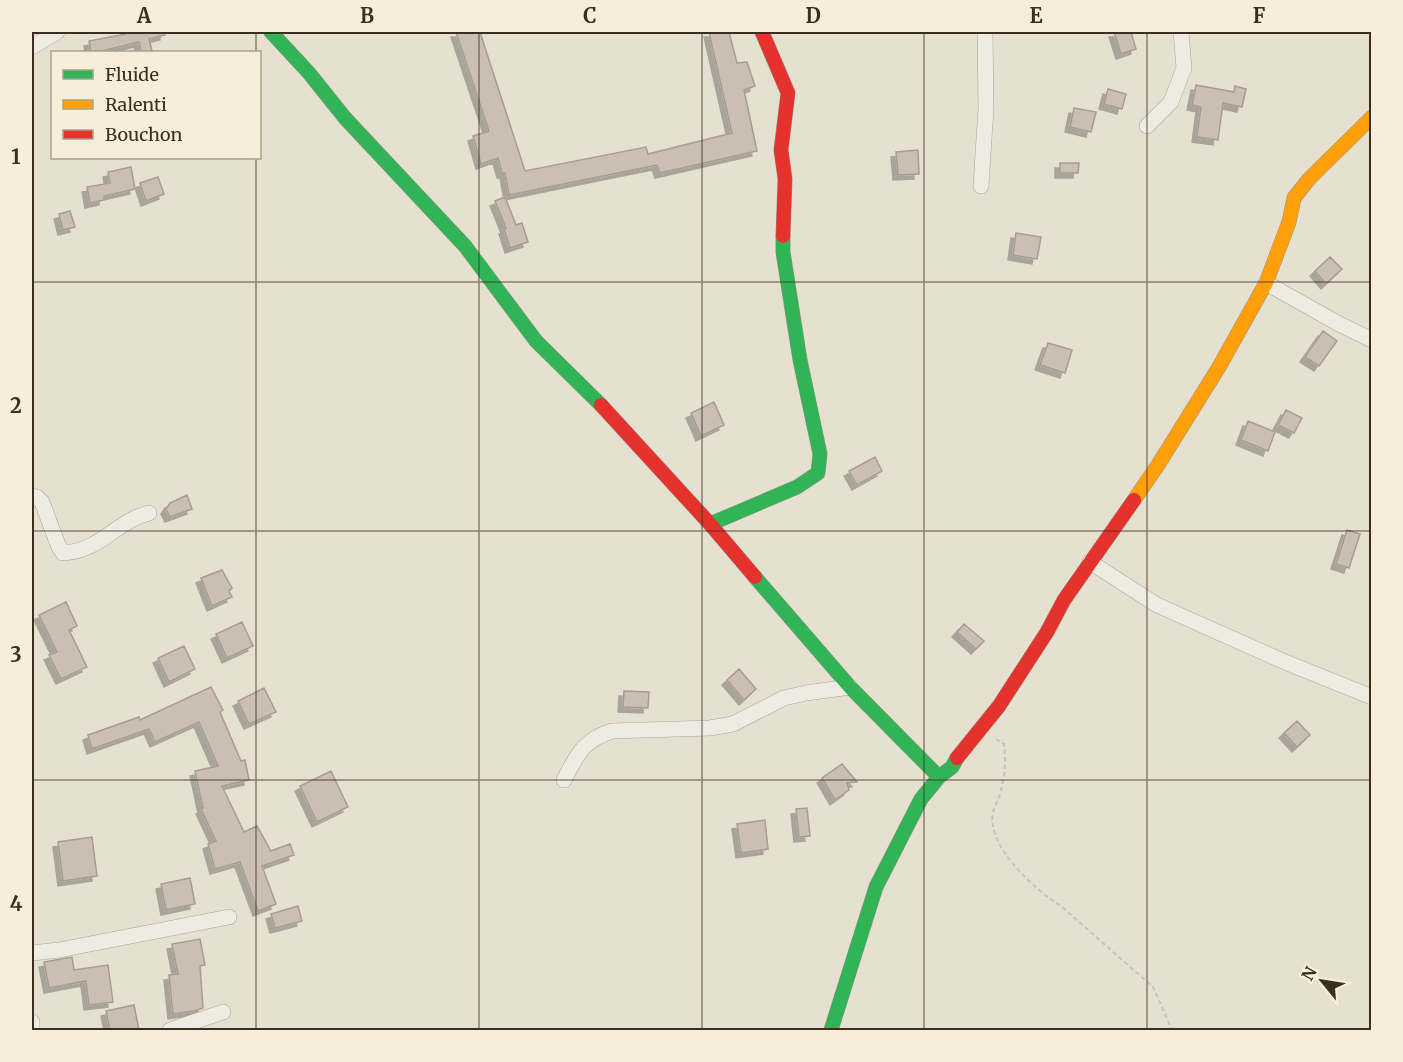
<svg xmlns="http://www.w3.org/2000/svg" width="1403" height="1062" viewBox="0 0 1403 1062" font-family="Merriweather,serif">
  <defs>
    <filter id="shadow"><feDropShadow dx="-5" dy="5" stdDeviation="0" flood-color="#0004"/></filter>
  </defs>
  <rect width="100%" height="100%" fill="#e6e0d1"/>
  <!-- building -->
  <path fill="#cabfb2" stroke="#a79c90" stroke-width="1.5" filter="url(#shadow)" d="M126,32H165V35L149,39L152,51L145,52H141L139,42L98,52H91L89,41L126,34Z
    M456,32H480L525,171L646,147L648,154L732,133L709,32H729L737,63L747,62L755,86L744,90L757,151L660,173L657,165L509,195L505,173H502L498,158L481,164L473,136L489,131Z
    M1114,32H1131L1136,49L1121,54Z
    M1196,85L1234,92L1235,86L1246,89L1242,107L1223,103L1218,140L1197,137L1201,107L1192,105Z
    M1108,89L1126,94L1122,109L1104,104Z
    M1074,108L1096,112L1091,132L1070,127Z
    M918,150L919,174L898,175L896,152Z
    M1060,163H1079L1078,173H1060Z
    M131,167L135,189L104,196V200L90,203L87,187L110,183L108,172Z
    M158,177L164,194L146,201L140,183Z
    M505,197L516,225L522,223L528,242L510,248L504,229L506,228L495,201Z
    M70,211L75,227L63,230L59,214Z
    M1016,233L1041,237L1037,259L1013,255Z
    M1330,257L1342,269L1326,284L1315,271Z
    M1323,331L1337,341L1319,366L1305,357Z
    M1048,343L1072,350L1065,373L1040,365Z
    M714,402L724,425L701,436L691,413Z
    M1286,410L1302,418L1294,433L1278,425Z
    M1248,421L1275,432L1268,451L1241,440Z
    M875,457L882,471L857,485L849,471Z
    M187,495L192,509L170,517L166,509L170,503Z
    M1347,530L1360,534L1349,568L1336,564Z
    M222,570L232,588L229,591L232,597L212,606L201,578Z
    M66,602L77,626L69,630L87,667L61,679L49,655L57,652L39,615Z
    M242,622L253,646L227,658L216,634Z
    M964,624L984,641L976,649L957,632Z
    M184,646L195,669L169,682L158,658Z
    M739,669L756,689L744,700L727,680Z
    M211,687L223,710L220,712L241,761L245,760L249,780L222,786L244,832L257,826L271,851L290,844L294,855L262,866L276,904L258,911L240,862L215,869L208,844L216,841L201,809L203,808L195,771L218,766L199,722L155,742L149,729L92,749L88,735L139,717L140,720Z
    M264,688L276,712L249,724L238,701Z
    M624,691L649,692L648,708L623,707Z
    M1297,721L1310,735L1297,747L1284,733Z
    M842,764L857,782L847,783L849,790L835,800L822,778Z
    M331,771L348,807L317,822L300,786Z
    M807,808L810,836L799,837L796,809Z
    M765,820L768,849L741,853L737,824Z
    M92,837L97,876L63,881L58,842Z
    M190,878L195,904L166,910L161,884Z
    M298,906L302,921L275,928L271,914Z
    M200,939L205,965L200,966L203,1008L194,1011L173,1014L169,975L178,974L172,944Z
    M72,957L74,970L108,965L113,1002L89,1005L86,981L49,988L44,962Z
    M134,1005L139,1030H110L106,1011Z"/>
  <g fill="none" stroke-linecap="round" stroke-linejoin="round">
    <!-- street casing -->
    <g stroke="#aba599" stroke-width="16">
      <path id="street" d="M32,47L57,32
        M1147,126L1171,102L1184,68L1181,32
        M981,186L986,108L985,32
        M1266,283L1339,324L1372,340
        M32,496L37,497L42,502L58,545L63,553C101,551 116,521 149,513
        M1090,562L1157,605L1285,662L1372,697
        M564,780C577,755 583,740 612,731L710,728L733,724L784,698L806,693L850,687
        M32,953L59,950L229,917
        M32,1022V1030
        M170,1030L223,1012"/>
    </g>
    <!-- fast casing -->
    <g stroke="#9b9489" stroke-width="15">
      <path id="fast" d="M271,32L309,73L345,118L465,246L536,341L601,405
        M710,524L797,487L818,473L820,454L800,360L783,252V236
        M755,577L850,687L939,777
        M831,1030L876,887L921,799L939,777L952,767L957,758"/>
    </g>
    <!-- slow casing -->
    <g stroke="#9b9489" stroke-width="15">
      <path id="slow" d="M1134,500L1158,465L1219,367L1266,283L1289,222L1294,198L1309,179L1372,117"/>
    </g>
    <!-- jam casing -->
    <g stroke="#9b9489" stroke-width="15">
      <path id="jam" d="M762,32L788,93L781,150L785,179L783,236
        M601,405L710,524L755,577
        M957,758L999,706L1047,632L1064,600L1134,500"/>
    </g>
    <!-- path -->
    <path stroke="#c7c2b9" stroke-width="2" stroke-dasharray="4.5 3" stroke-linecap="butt" d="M996,739L1004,744C1006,762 1005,777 1000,794C998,800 995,806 993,812C986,846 1035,890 1061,906L1153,987L1172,1030"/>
    <!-- street -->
    <use href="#street" stroke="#eeebe2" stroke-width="15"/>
    <!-- fast -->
    <use href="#fast" stroke="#30b455" stroke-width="14"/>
    <!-- slow -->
    <use href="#slow" stroke="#ff9f0a" stroke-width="14"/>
    <!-- jam -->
    <use href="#jam" stroke="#e5322d" stroke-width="14"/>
  </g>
  <!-- grid -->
  <path fill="none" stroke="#3b2e21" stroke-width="1.5" stroke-opacity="0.55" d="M256,32V52M479,32V1030M702,32V1030M924,32V1030M1147,32V1030M256,158V1030M32,282H1372M32,531H1372M32,780H1372"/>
  <!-- border -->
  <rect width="1403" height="1062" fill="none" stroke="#f6eed8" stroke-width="66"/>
  <!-- legend -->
  <rect x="51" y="51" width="210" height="108" fill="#f6eed8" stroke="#aba18f" stroke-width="1.5"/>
  <rect x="63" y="70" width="30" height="9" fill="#30b455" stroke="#aba18f" stroke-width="1.5"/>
  <text x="105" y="81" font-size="18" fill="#3b2e21">Fluide</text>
  <rect x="63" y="100" width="30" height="9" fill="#ff9f0a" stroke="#aba18f" stroke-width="1.5"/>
  <text x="105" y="111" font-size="18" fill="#3b2e21">Ralenti</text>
  <rect x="63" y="130" width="30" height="9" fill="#e5322d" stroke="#aba18f" stroke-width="1.5"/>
  <text x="105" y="141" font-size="18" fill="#3b2e21">Bouchon</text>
  <!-- north arrow -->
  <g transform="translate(1322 981) rotate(300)" stroke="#f6eed8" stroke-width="4.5" paint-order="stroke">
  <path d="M0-4.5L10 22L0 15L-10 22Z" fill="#3b2e21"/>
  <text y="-9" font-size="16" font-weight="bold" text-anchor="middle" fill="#3b2e21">N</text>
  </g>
  <rect x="33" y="33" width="1337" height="996" fill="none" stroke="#3b2e21" stroke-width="2"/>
  <g font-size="20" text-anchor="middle" font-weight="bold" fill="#3b2e21">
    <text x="144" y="23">A</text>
    <text x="367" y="23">B</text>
    <text x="590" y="23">C</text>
    <text x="813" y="23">D</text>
    <text x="1036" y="23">E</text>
    <text x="1259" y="23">F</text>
    <text x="16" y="164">1</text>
    <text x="16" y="413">2</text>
    <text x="16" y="662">3</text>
    <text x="16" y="911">4</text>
  </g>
</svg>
